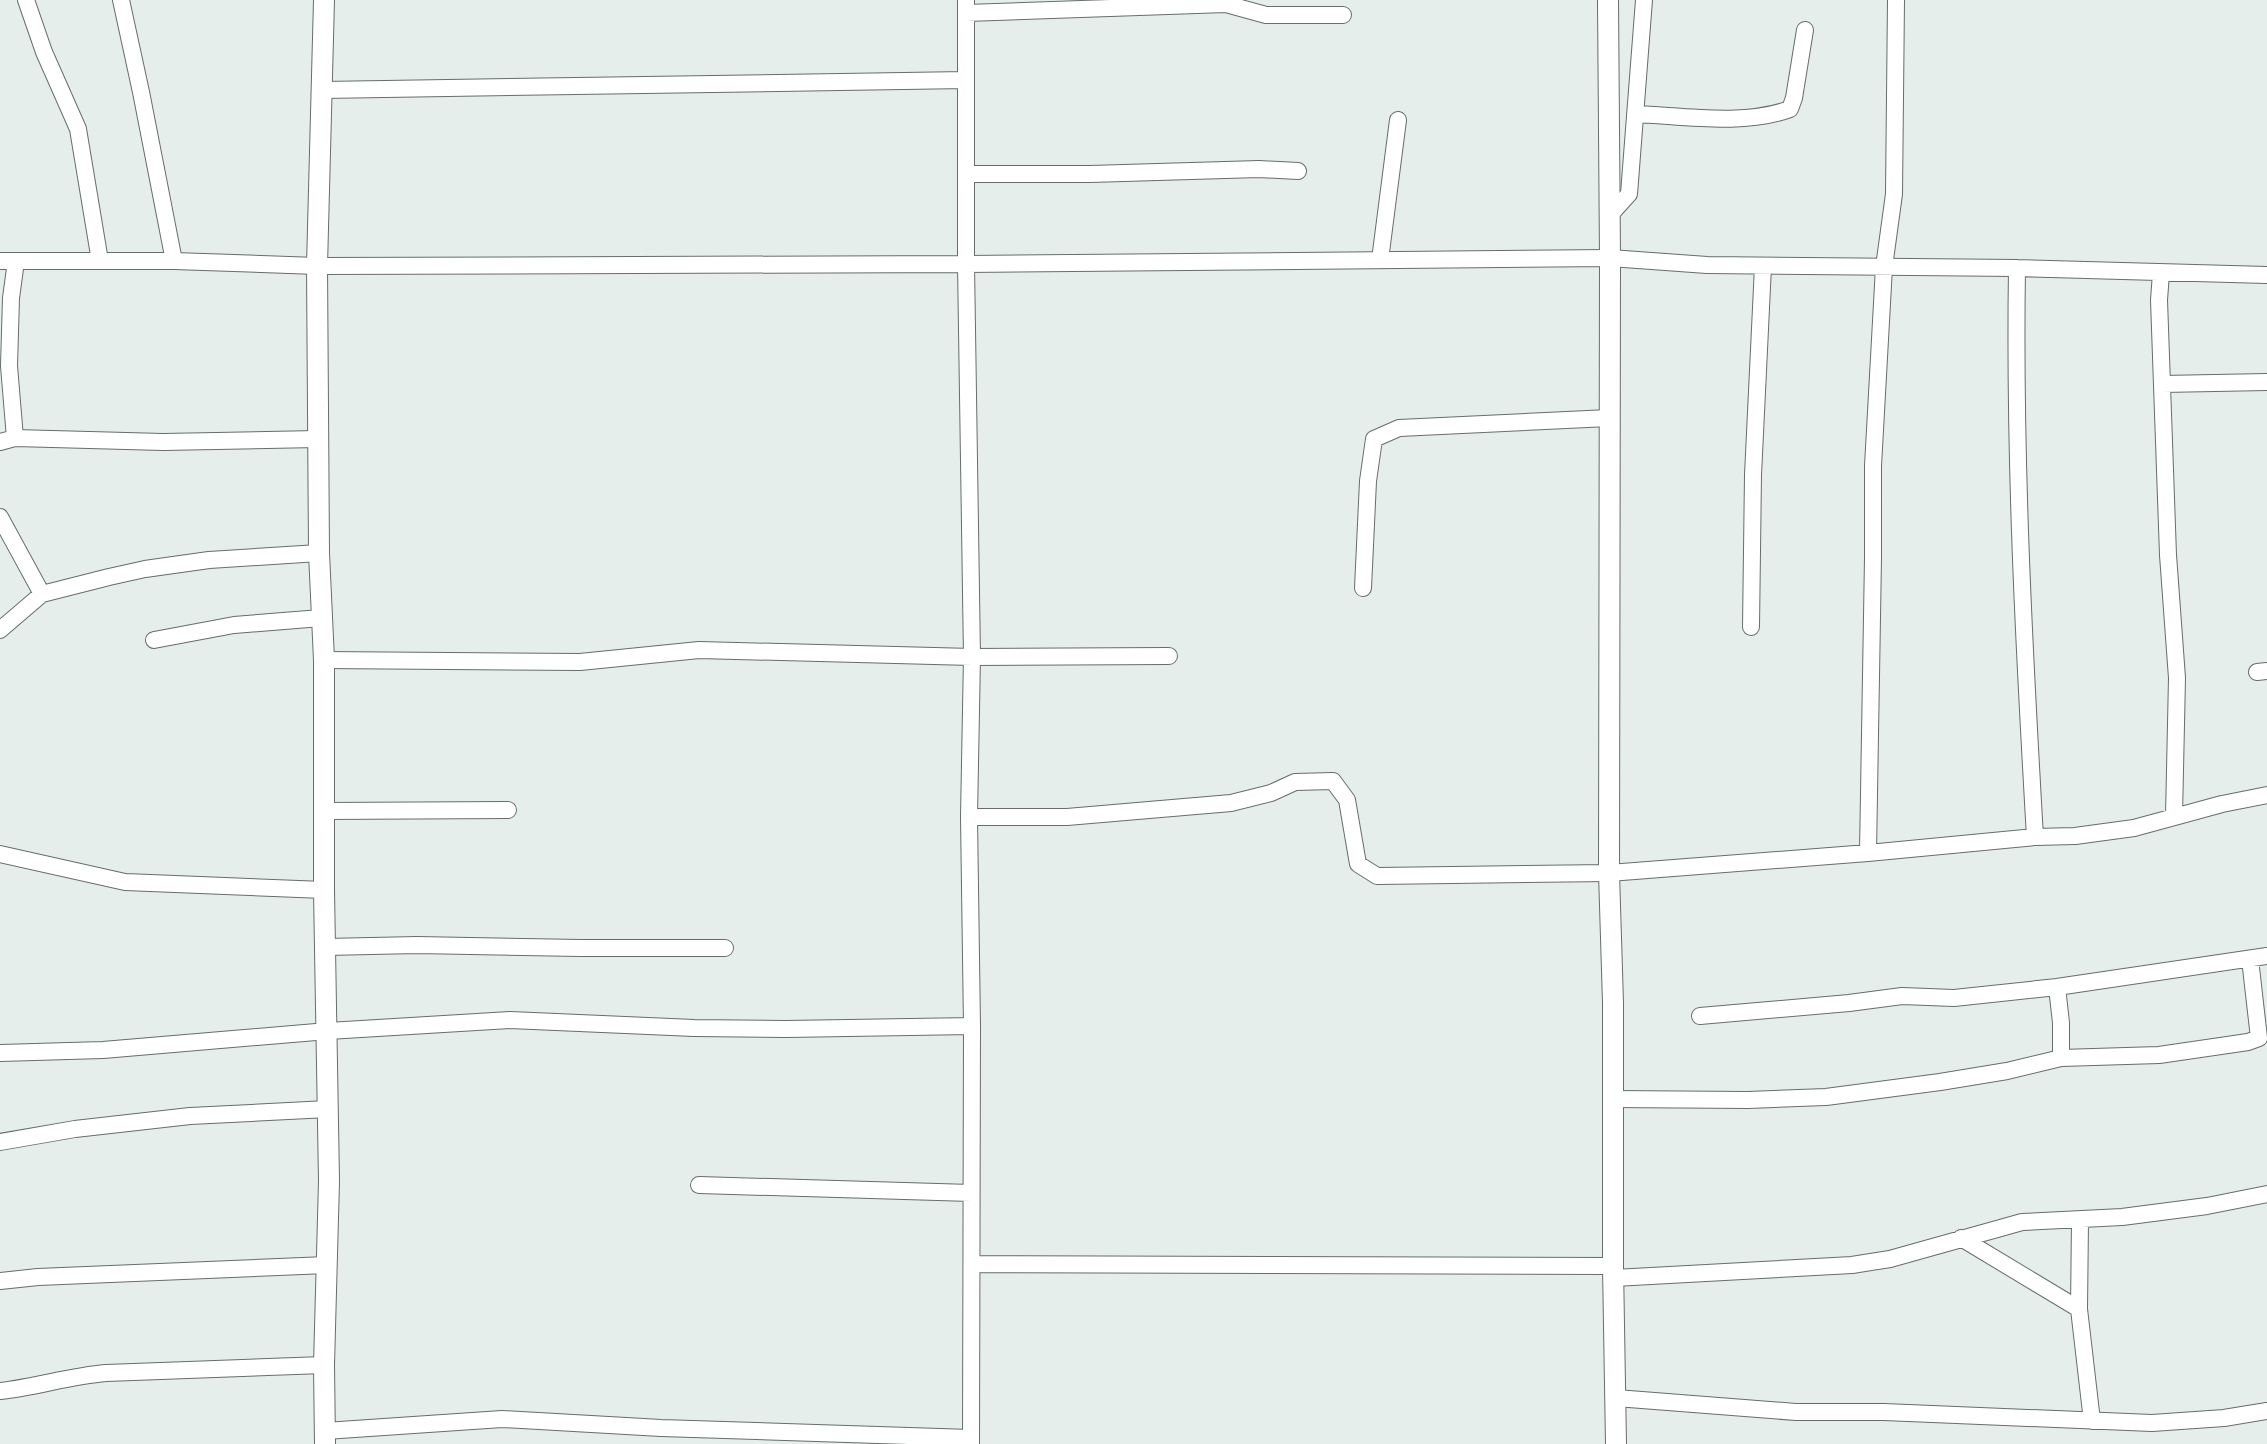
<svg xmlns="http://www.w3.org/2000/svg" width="2267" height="1444" viewBox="0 0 2267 1444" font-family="'Varela Round',sans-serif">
  <rect width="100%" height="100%" fill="#e5eeeb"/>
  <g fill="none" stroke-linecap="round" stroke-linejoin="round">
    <!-- minor casing -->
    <g stroke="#666d6b" stroke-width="18">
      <path id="minor" d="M26,0L44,52L78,129L100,261
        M121,0L141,92L174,261
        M966,0V264L972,657L969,817L972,1026L971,1444
        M966,13L1226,4L1266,15H1343
        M322,90L966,80
        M1636,114C1684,116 1744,126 1790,109L1794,98L1805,30
        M966,174H1090L1259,169L1298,171
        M1610,215L1629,194L1644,0
        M1380,260L1398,120
        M0,261H174L317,266L966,264L1610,258L1707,265L2017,268L2267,275
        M2017,268C2014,458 2024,647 2035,837
        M2161,273L2159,300L2168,555L2177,678L2174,816
        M2162,384L2267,382
        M15,438L9,366L11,298L16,261
        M0,442L15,438L163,442L318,439
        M0,517L42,594
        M1363,588L1368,481L1374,439L1399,428L1609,418
        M1751,627L1753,475L1763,266
        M0,630L42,594L109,577L145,569L209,560L319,553
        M154,640L234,625L321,618
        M324,660L580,662L699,650L972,657L1169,656
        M2257,672L2267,671
        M324,811L508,810
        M969,817H1067L1231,803L1271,793L1295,782L1333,781L1347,800L1358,864L1377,876L1609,873L1868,853L2035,837L2075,836L2134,828L2222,804L2267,795
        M1868,853L1873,558V466L1884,267L1894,194L1896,0
        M0,854L125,882L324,890
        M325,947L417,945L581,948H725
        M2057,987L2061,1023V1058
        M1700,1016L1849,1003L1902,996L1954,998L2057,987L2267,956
        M0,1053L103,1050L328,1031L510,1020L694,1028L786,1029L972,1026
        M1612,1099L1748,1100L1826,1097L1940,1082L2007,1071L2061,1058L2159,1055L2248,1042L2259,1038L2250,959
        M0,1142L75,1129L190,1116L328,1109
        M699,1185L971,1193
        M2080,1221L2079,1309L2092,1421
        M1961,1238L2079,1309
        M972,1264L1613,1266
        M1614,1278L1852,1265L1890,1259L2022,1222L2122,1217L2207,1206L2267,1194
        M0,1281L38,1277L327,1265
        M0,1391C36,1387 70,1376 106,1373L324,1365
        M1616,1398L1796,1412H1884L2152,1423L2224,1418L2267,1411
        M325,1431L502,1419L661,1428L971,1438"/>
    </g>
    <!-- tertiary casing -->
    <g stroke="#666d6b" stroke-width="22">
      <path id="tertiary" d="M324,0L317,266L319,553L324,660V890L329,1181L324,1365L325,1444
        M1608,0L1610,258L1609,873L1613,1003V1266L1616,1444"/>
    </g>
    <!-- minor -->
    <use href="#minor" stroke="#fff" stroke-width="16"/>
    <!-- tertiary -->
    <use href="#tertiary" stroke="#fff" stroke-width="20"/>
  </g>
</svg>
